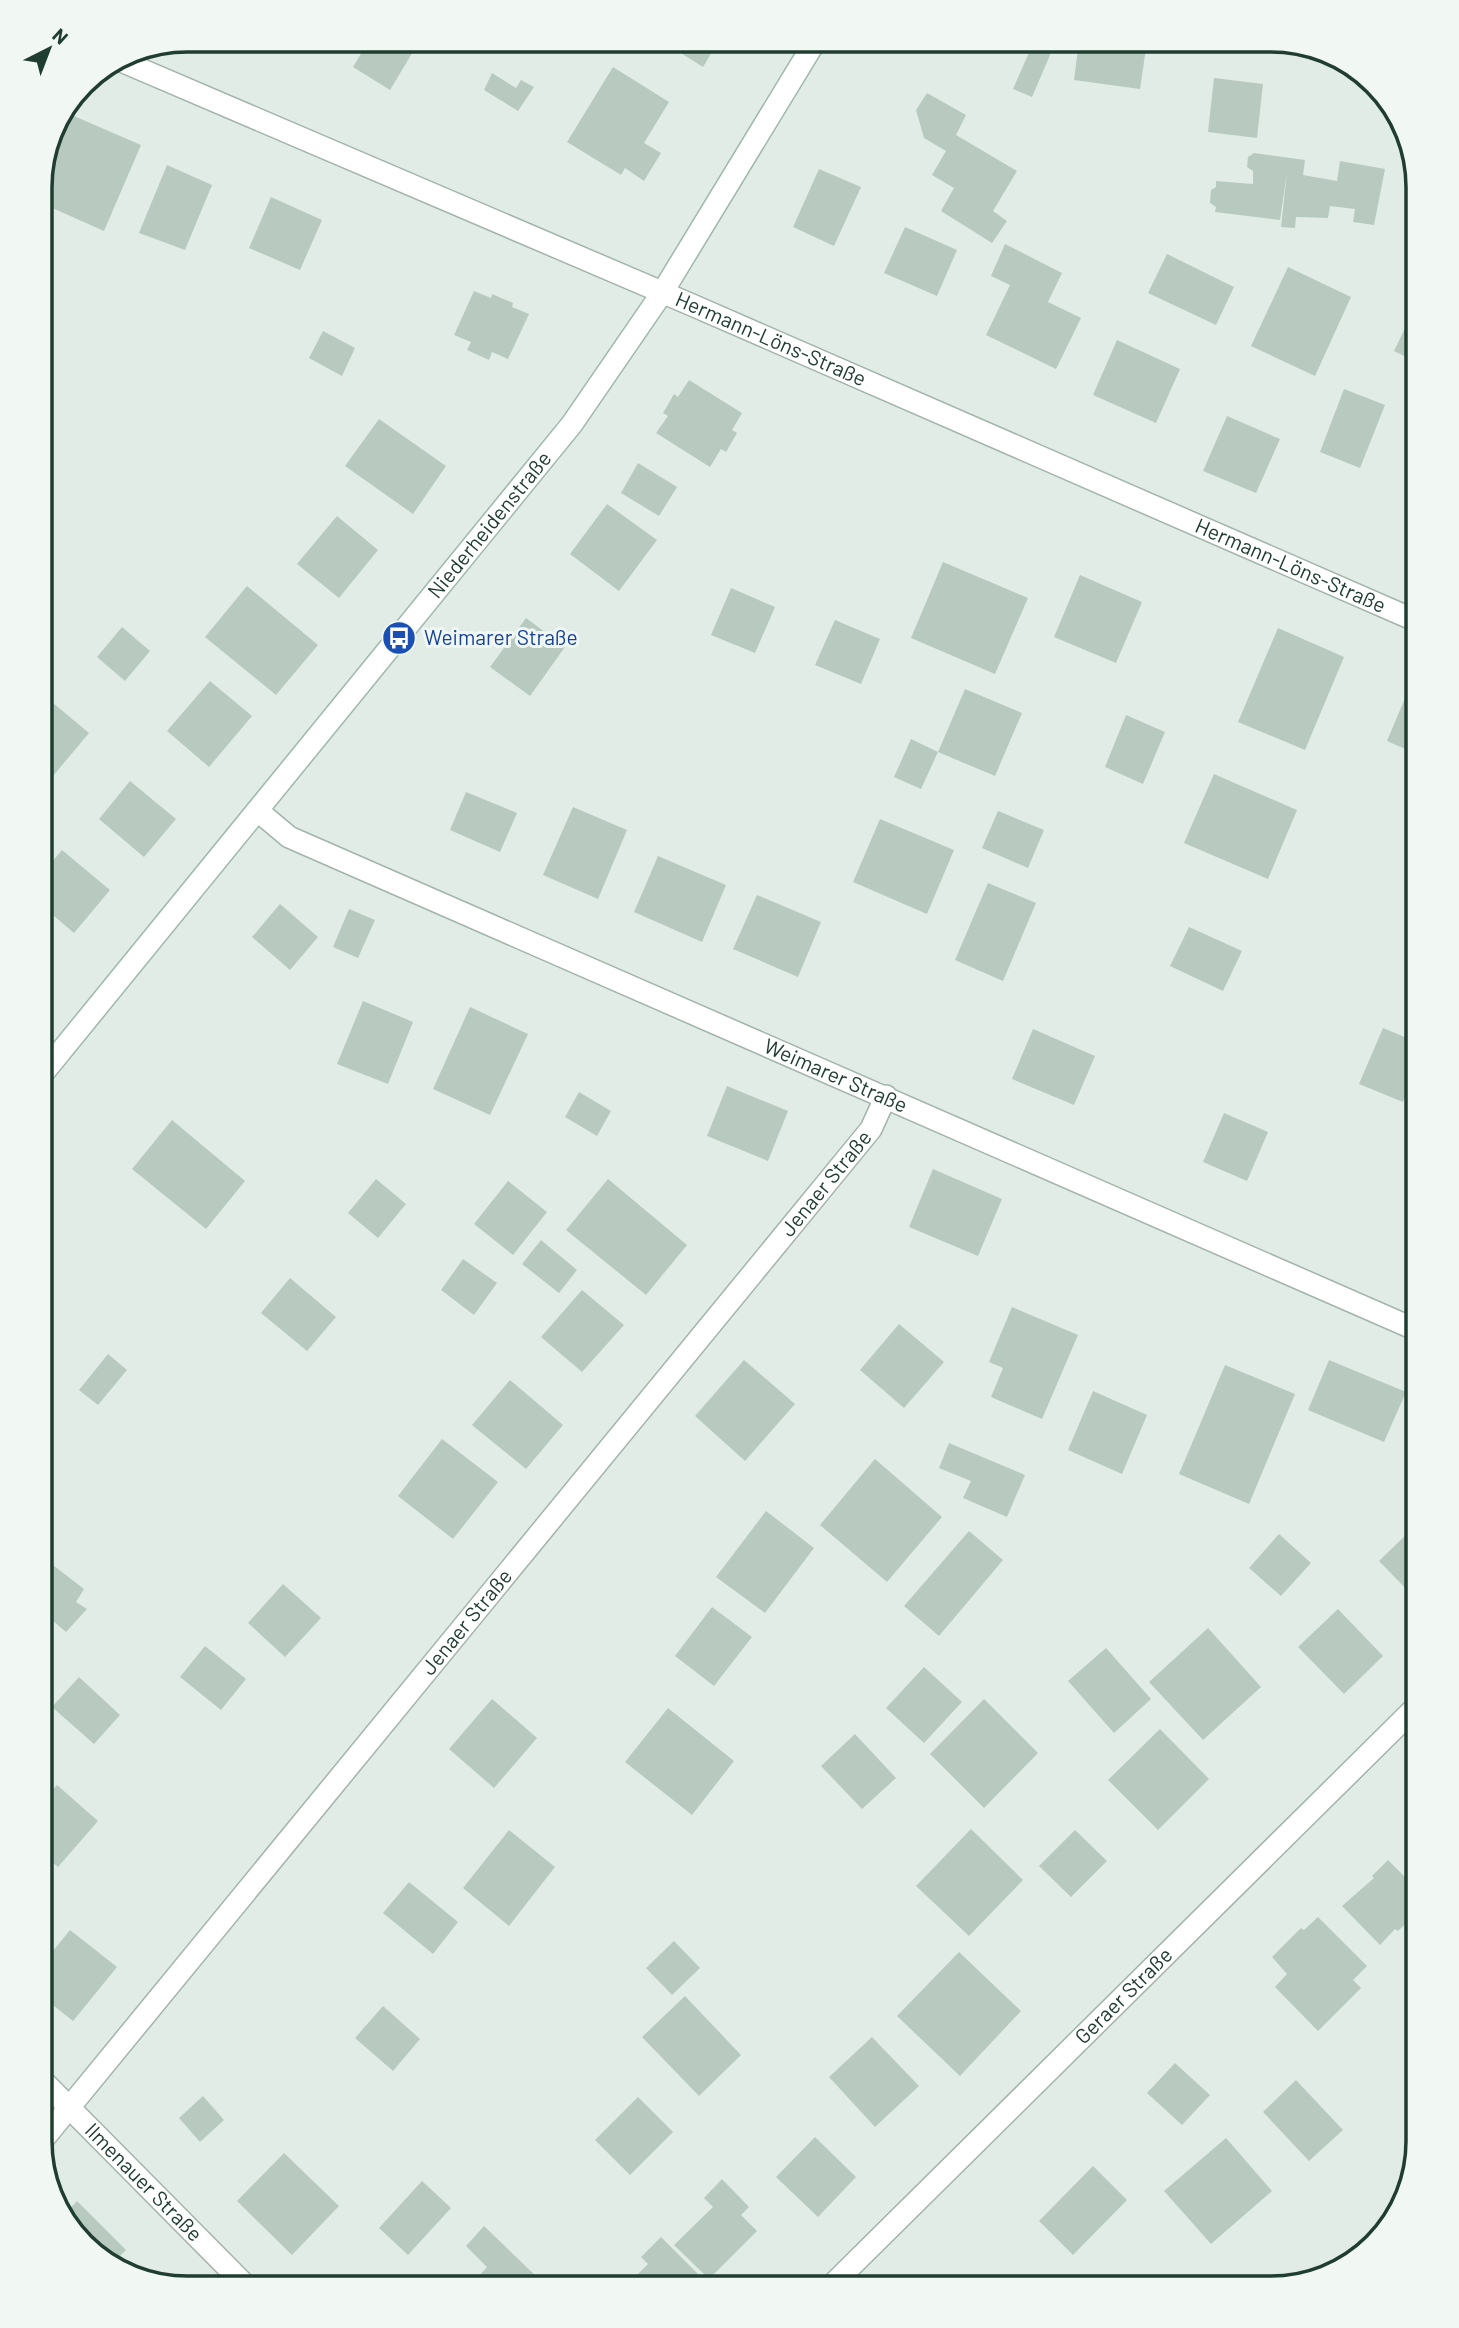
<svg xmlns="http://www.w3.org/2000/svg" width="1459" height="2328" viewBox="0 0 1459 2328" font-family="Barlow,sans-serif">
  <rect width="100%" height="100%" fill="#e0ece5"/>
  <!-- building -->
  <path fill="#b8cac0" d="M252,40H271L266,48Z
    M369,40H420L390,90L353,67Z
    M660,40H719L703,67Z
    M1034,41H1056L1032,97L1013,89Z
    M1079,41H1147L1140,89L1074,80Z
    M613,67L669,102L644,143L661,153L644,181L625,168L621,175L567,142Z
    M492,73L516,88L521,80L534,87L518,111L484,90Z
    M1214,78L1263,84L1257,138L1208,132Z
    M927,93L966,115L956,135L1017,171L993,211L1007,221L992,243L941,211L954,188L932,175L946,151L924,138L916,110Z
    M67,113L141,145L104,231L41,203L43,171Z
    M1254,153L1305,160L1303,175L1337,181L1340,161L1385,169L1374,225L1353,222L1355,209L1330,206L1328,218L1296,217L1295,228L1281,227L1287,172L1280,220L1215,212L1216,207L1210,203L1211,190L1216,187V181L1253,184V171L1247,167L1248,157Z
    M167,165L212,185L185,250L139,233Z
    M819,169L861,187L834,246L793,227Z
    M271,197L322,220L300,270L249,248Z
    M905,227L957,250L937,296L884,273Z
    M1005,244L1062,273L1048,302L1081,318L1056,369L986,335L1010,285L991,276Z
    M1167,254L1234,287L1216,325L1148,293Z
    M1288,267L1351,297L1315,376L1251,346Z
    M474,291L491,298L492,294L513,303L512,307L529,314L508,359L492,352L489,360L467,350L471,342L454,335Z
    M1419,299V363L1394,351Z
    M323,331L355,348L342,376L309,358Z
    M1117,340L1180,369L1156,423L1093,395Z
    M689,380L742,413L732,430L737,433L726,452L721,449L710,467L656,433L668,416L663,413L674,394L678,397Z
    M1344,389L1385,405L1360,468L1320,452Z
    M1227,416L1280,439L1256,493L1203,471Z
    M379,419L446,466L413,514L345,466Z
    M638,463L677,487L659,516L621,493Z
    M607,504L657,540L619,591L570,554Z
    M337,516L378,550L339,598L297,564Z
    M943,562L1028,598L995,674L911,638Z
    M1080,575L1142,602L1116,663L1054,637Z
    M247,586L318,645L276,695L205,637Z
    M731,588L775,607L755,653L711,635Z
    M526,618L565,647L530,696L490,667Z
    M835,620L880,639L861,684L815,665Z
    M122,627L150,651L125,681L97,657Z
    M1278,628L1344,657L1305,750L1238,722Z
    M210,681L252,716L209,767L167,731Z
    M965,689L1022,713L995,776L938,752Z
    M1405,698L1419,704V755L1387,741Z
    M53,703L89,733L53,776L40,766V718Z
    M1126,715L1165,732L1143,784L1105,767Z
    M911,739L938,752L921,789L894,777Z
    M1214,774L1297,810L1268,879L1184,843Z
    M130,781L176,819L144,857L99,819Z
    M466,792L517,813L500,852L450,830Z
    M573,807L627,830L598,899L543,875Z
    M998,811L1044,830L1028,868L982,848Z
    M880,819L954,850L927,914L853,882Z
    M62,850L110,890L74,933L40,904V876Z
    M658,856L726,885L702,942L634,912Z
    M988,883L1036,903L1003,981L955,960Z
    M757,895L821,922L798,977L733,949Z
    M280,904L318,937L290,970L252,937Z
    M349,909L375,920L358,958L333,947Z
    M1189,927L1242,951L1223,991L1170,966Z
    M363,1001L413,1022L388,1084L337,1064Z
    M470,1007L528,1034L490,1115L433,1089Z
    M1383,1028L1419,1043V1064L1403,1102L1359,1084Z
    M1033,1029L1095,1056L1074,1105L1012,1079Z
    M727,1086L788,1111L768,1161L707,1136Z
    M579,1092L611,1111L597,1136L565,1117Z
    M1224,1113L1268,1132L1247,1181L1203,1162Z
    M172,1120L245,1181L206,1229L132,1169Z
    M933,1169L1002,1199L978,1256L909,1227Z
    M376,1179L406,1204L378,1238L348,1213Z
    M608,1179L687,1245L646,1295L566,1230Z
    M508,1181L547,1212L513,1255L474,1224Z
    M541,1240L577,1270L559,1293L522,1264Z
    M463,1259L497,1283L474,1315L441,1290Z
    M290,1278L336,1317L307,1351L261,1313Z
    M582,1290L624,1325L582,1372L541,1337Z
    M1012,1307L1078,1335L1042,1419L991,1397L1003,1368L989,1362Z
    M899,1324L944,1362L904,1408L860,1370Z
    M108,1354L127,1370L98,1405L79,1390Z
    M744,1360L795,1404L745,1461L695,1416Z
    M1329,1360L1406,1392L1384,1442L1308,1410Z
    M1225,1365L1295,1394L1249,1504L1179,1474Z
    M510,1380L563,1425L526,1469L472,1425Z
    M1093,1391L1147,1415L1122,1474L1068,1450Z
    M442,1439L498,1482L453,1539L398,1496Z
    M949,1443L1025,1475L1007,1517L963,1498L971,1481L939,1468Z
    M875,1459L942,1517L887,1582L820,1525Z
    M766,1511L814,1548L765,1613L716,1577Z
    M1417,1524L1419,1526V1586L1411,1594L1379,1561Z
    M969,1531L1003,1560L939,1636L904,1606Z
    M1279,1534L1311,1563L1281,1596L1249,1568Z
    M49,1562L84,1589L76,1602L87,1609L66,1632L53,1621L44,1631L40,1628V1573Z
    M283,1584L321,1618L285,1657L248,1623Z
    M712,1607L752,1637L714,1686L675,1656Z
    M1338,1609L1383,1656L1344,1694L1298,1647Z
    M1208,1628L1261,1687L1203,1740L1149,1682Z
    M205,1646L246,1679L221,1710L180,1677Z
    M1106,1648L1151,1699L1114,1733L1068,1681Z
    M924,1667L962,1702L924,1743L886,1708Z
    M79,1677L120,1715L94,1744L52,1707Z
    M492,1699L537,1738L494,1788L449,1749Z
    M984,1699L1038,1753L984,1808L930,1754Z
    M668,1708L734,1761L692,1815L625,1762Z
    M1160,1729L1209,1779L1158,1830L1108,1780Z
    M855,1734L896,1778L862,1809L821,1766Z
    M57,1785L98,1821L58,1867L40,1852V1804Z
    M971,1829L1023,1880L969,1936L916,1886Z
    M509,1830L555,1867L509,1926L463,1888Z
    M1075,1830L1107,1861L1071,1897L1039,1866Z
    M1388,1860L1419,1891V1906L1410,1914L1413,1917L1398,1931L1395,1929L1380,1945L1342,1906L1374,1878L1372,1876Z
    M409,1882L458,1922L433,1954L383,1913Z
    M1318,1917L1367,1966L1353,1980L1361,1988L1318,2031L1275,1987L1287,1974L1272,1957L1301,1928L1304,1930Z
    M70,1930L117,1967L73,2021L40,1995V1967Z
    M674,1941L700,1968L672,1995L646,1968Z
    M959,1952L1021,2011L960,2076L897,2016Z
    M685,1996L741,2055L699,2096L642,2037Z
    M383,2006L420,2039L393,2071L355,2038Z
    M872,2037L919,2086L875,2127L829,2077Z
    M1175,2063L1210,2095L1182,2125L1147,2093Z
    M1296,2080L1343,2130L1309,2161L1263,2112Z
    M203,2096L224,2120L200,2142L179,2118Z
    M638,2097L673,2132L630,2175L595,2140Z
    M815,2137L856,2177L818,2217L776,2177Z
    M1226,2138L1272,2191L1211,2244L1164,2191Z
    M284,2153L339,2206L292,2255L237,2201Z
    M1093,2166L1127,2200L1073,2255L1039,2221Z
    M722,2179L749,2207L741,2215L757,2231L709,2279L674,2245L713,2207L704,2198Z
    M422,2181L451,2208L408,2255L379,2228Z
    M77,2201L126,2250L111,2265L106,2263L64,2215Z
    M484,2226L539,2279L531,2288H468L487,2267L466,2246Z
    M661,2237L702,2278L693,2288H624L648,2264L641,2257Z"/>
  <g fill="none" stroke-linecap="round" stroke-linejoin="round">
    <!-- street casing -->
    <g stroke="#a3b4ab" stroke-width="24">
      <g id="street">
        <path id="s1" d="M119,60L692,305L1419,622"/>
        <path id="s2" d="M258,811L289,837L1419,1331"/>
        <path id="s3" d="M40,2078L247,2287"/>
        <path id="s4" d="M41,2142L871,1129L886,1096"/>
        <path id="s5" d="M829,2288L1419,1704"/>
      </g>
    </g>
    <!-- secondary casing -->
    <g stroke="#9eb8ab" stroke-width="24">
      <g id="secondary">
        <path id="s6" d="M40,1077L572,424L662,293L816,40"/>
      </g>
    </g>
    <!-- street -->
    <use href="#street" stroke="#fff" stroke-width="21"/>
    <!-- secondary -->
    <use href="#secondary" stroke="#fff" stroke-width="21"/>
  </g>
  <!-- icons -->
  <defs>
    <g id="bus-disc" transform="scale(1.75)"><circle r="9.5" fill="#1a4fb4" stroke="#f1f8f3"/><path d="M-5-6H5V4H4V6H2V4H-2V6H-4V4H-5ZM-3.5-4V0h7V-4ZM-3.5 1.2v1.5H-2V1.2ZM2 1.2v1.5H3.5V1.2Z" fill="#fff"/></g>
  </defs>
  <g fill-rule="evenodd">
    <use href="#bus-disc" x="399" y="638"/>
  </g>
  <g text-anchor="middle" stroke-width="6" stroke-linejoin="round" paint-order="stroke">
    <!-- street labels -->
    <g font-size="21" fill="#203d31" stroke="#f1f8f3">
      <text dy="7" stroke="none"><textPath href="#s1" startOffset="709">Hermann-Löns-Straße</textPath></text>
      <text dy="7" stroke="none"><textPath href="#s6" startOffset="712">Niederheidenstraße</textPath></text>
      <text dy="7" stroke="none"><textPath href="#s1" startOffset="1276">Hermann-Löns-Straße</textPath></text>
      <text dy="7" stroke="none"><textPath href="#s2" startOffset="637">Weimarer Straße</textPath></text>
      <text dy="7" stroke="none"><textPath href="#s4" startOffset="1239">Jenaer Straße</textPath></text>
      <text dy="7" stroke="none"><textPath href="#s4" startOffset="672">Jenaer Straße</textPath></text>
      <text dy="7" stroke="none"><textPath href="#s5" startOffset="415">Geraer Straße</textPath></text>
      <text dy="7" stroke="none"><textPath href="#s3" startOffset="147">Ilmenauer Straße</textPath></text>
    </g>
    <!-- transit labels -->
    <g font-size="21" fill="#164399" stroke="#f1f8f3" text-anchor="start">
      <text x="424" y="645">Weimarer Straße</text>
    </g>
  </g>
  <!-- crop -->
  <path d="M0 0H1459V2328H0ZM187 52H1271A135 135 0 0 1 1406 187V2141A135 135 0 0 1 1271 2276H187A135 135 0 0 1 52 2141V187A135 135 0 0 1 187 52Z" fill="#f1f8f3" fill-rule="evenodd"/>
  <path fill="none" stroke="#203d31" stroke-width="3.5" d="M187 52H1271A135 135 0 0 1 1406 187V2141A135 135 0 0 1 1271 2276H187A135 135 0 0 1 52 2141V187A135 135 0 0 1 187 52Z"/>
  <!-- north arrow -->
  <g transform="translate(49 49) rotate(42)" stroke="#f1f8f3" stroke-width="5" paint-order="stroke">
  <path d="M0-5L12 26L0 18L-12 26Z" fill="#203d31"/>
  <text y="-10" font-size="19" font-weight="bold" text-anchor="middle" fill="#203d31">N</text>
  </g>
</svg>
